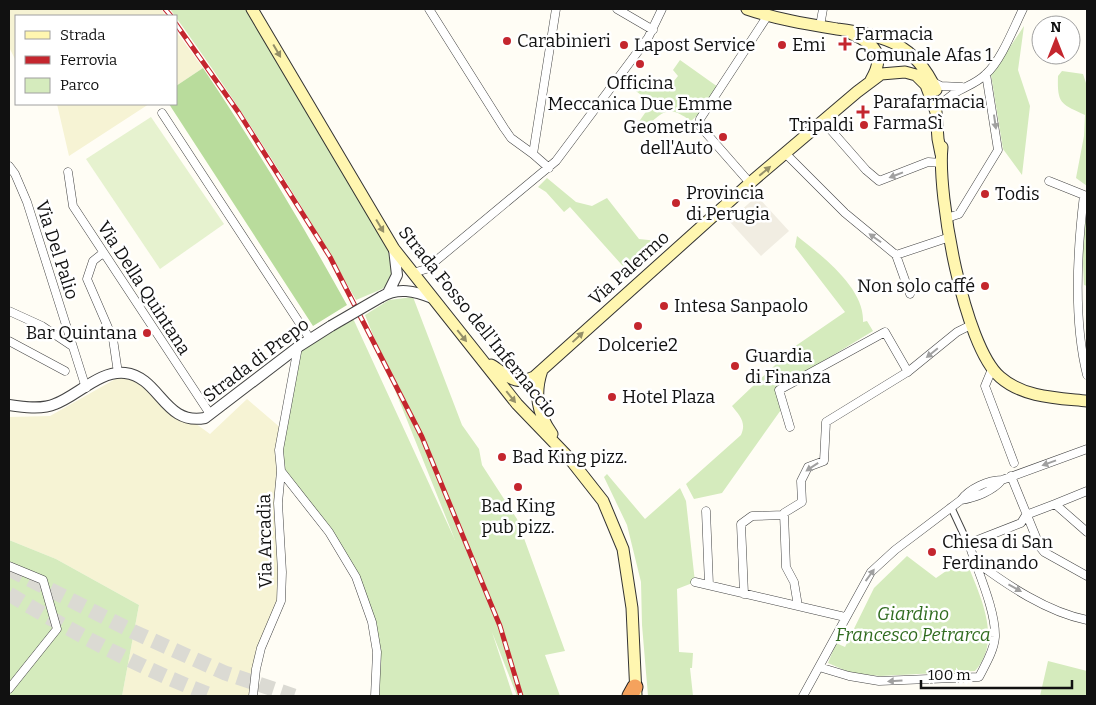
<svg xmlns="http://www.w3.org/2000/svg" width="1096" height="705" viewBox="0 0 1096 705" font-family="Bitter,serif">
  <rect width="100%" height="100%" fill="#fffdf5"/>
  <!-- farmland -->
  <path fill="#f6f3d4" d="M9,9H161L166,16H16V61L9,47Z
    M176,31L203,68L176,86Z
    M57,104H149L69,156Z
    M126,373L210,434L247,399L282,429L281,601L261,648L253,696H122L139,605L56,559L9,540V417L50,416Z"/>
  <!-- green -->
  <path fill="#d5ebbd" d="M170,9H249L390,248L395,265L391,282L382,289L356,300C300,200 237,101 170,9Z
    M1024,26L1018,70L1030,106L1022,175L1003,149L991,75Z
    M680,60L718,87L702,111L691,121C667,104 665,111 644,128L638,123L652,103L633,89L643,80L655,90L662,81L670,86L678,76L673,70Z
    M1062,71L1083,74L1087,86V186L1076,178L1084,136L1085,115C1061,104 1057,104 1058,76Z
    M547,178L576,202L592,206L607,198L639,239L658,241L648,252L650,255L629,273L570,207L564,212L546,192L538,187Z
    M1087,199V286L1084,285L1082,241Z
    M797,236C821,255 865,288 863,322L867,321L873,331L777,389L783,407L722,493L694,499L686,484L741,435C747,422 739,415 732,406L794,347L845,312L795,247Z
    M413,297L462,425L479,449L482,465L517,519L565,651L545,655L560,696H517L492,632L513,696H375L377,652L356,577L329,532L281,471L279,450L298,347L351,314L455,540L365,315L389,300Z
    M607,474L645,519L680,488L686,501L695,582L677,589L679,652L693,653L692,668H690L693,696H648L642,625L641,582L627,525L604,477Z
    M9,540L56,559L139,605L122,696H9Z
    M907,556L936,578L965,558C978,592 1004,639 975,671L880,676L851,673L828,663L836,643L845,647L874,588Z
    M1048,661L1087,671V696H1040Z"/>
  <!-- forest -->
  <path fill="#b9dc9c" d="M203,68C255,145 302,224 347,305L313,326L169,104H176V86Z"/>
  <!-- pitch -->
  <path fill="#e6f2cf" d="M151,117L224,224L160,269L86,159Z"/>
  <!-- plaza -->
  <path fill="#f1ede2" d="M757,196L789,231L761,256L729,221Z"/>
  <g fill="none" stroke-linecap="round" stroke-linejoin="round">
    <!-- motorway-tunnel -->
    <path stroke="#dbdad3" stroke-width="15" stroke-dasharray="15 8" stroke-linecap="butt" d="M9,569L134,632L225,673L294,696
      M9,594C74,633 142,669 213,696"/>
    <!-- pedestrian casing -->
    <g stroke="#444" stroke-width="8">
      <path id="pedestrian" d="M951,507L971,550"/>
    </g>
    <!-- minor casing -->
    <g stroke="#444" stroke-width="9">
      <path id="minor" d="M429,9L504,128L511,138L533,154L556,9
        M617,9L653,30
        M820,26L823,9
        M933,82L941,86L962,87
        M941,105C956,87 972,88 986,74C1001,61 1014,27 1023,9
        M162,113L310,339
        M823,121L866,170L879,181L928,162L942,163
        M785,153L845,213L896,255L950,237
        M533,154L549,168
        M9,166L15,174L27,202L86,388
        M68,172L73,206L210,414
        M1049,181L1084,195C1077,252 1073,319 1087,375
        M750,183L700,126V119L768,15
        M947,218L959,214L998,150L986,74
        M103,253L93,261L87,279L113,339L118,373
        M896,255L910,294
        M413,273L426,269L556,161L648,38L662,9
        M9,311L42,326L72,346
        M9,341L65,371
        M298,347L279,450L281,471L329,532L356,577L372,622L377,652L375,696
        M992,369L985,386L1014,463
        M790,427L779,390L885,332L908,372
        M1011,476L1040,547L1044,552L1087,576
        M961,500C975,498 993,491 1002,480
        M1055,504L1087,491
        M706,511L709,585
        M975,561C1007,585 1047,612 1087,620
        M9,566L43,580L57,629L9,689
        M695,582L845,617
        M744,594L741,524L752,516L784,515
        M798,606L794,582L786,567L784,513L802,502L801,481L808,467L824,461L826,422L909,371L957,332L971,325
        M819,667L849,676L879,681L979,677C985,665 994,651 995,637C996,612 979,574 971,550L975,541L1021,523L1026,515L1055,504L1087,532
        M253,696L256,669L261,648L281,601L282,572L278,503L281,471
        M803,696L871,572L895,550L961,500C969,489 988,480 1002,480L1087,449"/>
    </g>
    <!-- tertiary casing -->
    <g stroke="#444" stroke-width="12">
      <path id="tertiary" d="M388,293L397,275L394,249
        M381,297C398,287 415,291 432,298
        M9,405C22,407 42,410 55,404C77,396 100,370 125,373C160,377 164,426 205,418L298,347L331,326"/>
    </g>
    <!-- secondary casing -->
    <g stroke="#333" stroke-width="13">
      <path id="secondary" d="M252,9L394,249L517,404L570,459L603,501L623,549L632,608L636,695
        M747,9C776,19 807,24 837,29C883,35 915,43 936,90
        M852,34C875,44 886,55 871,80
        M942,147C937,195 964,346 1000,377C1024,398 1058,398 1087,401
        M491,365C507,374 514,387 534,377L750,183L857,92L881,74L905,72L916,75L926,85L936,112L938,139L941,154
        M542,370C534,394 537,413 552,434"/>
    </g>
    <!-- motorway casing -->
    <g stroke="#222" stroke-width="17">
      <path id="motorway" d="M630,696L635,687"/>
    </g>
    <!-- pedestrian -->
    <use href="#pedestrian" stroke="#fff" stroke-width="6"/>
    <!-- minor -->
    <use href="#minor" stroke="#fff" stroke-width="8"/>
    <!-- tertiary -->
    <use href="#tertiary" stroke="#fff" stroke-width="10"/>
    <!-- secondary -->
    <use href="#secondary" stroke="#fff6b0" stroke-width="11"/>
    <!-- motorway -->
    <use href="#motorway" stroke="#f5a25d" stroke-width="15"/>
    <!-- rail casing -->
    <g stroke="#c4262e" stroke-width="5">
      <path id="rail" d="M165,9L171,16
        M176,24L239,113L330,257L422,437L500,626L521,696"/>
    </g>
    <!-- rail -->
    <use href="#rail" stroke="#fff" stroke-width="3" stroke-dasharray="9" stroke-linecap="butt"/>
    <!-- tertiary-bridge casing -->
    <g stroke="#444" stroke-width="12" stroke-linecap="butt">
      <path id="tertiary-bridge" d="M331,326L381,297"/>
    </g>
    <!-- tertiary-bridge -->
    <use href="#tertiary-bridge" stroke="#fff" stroke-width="10"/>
  </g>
  <!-- one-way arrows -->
  <defs><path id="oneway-solid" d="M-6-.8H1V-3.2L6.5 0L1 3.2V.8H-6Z" transform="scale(1.25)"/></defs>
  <g fill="#948f68">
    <use href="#oneway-solid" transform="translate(277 51) rotate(60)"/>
    <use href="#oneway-solid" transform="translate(765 171) rotate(-40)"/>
    <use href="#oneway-solid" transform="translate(380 226) rotate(59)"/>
    <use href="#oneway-solid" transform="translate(462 336) rotate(51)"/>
    <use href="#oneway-solid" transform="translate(578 337) rotate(-43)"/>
    <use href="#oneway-solid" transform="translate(511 397) rotate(51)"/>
  </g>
  <g fill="#a0a0a0">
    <use href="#oneway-solid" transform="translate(995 122) rotate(82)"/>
    <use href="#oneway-solid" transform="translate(896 175) rotate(159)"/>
    <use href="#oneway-solid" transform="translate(875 238) rotate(-145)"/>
    <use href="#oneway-solid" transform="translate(932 353) rotate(141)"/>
    <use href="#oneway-solid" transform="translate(1049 463) rotate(160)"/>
    <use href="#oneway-solid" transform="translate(812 467) rotate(146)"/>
    <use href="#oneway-solid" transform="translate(870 575) rotate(-54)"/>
    <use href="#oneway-solid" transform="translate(1015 588) rotate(29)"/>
    <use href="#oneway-solid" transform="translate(895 681) rotate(177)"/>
  </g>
  <!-- markers -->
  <g fill="#c4262e" stroke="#fff" stroke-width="2">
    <circle cx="507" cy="41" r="5"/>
    <path d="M842.5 36.5h5v5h5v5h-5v5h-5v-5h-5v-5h5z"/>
    <circle cx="624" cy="45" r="5"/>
    <circle cx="782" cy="45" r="5"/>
    <circle cx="640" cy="64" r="5"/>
    <path d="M860.5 104.5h5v5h5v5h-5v5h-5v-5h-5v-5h5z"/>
    <circle cx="864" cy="125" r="5"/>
    <circle cx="723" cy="137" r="5"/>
    <circle cx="985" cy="194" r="5"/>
    <circle cx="676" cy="203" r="5"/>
    <circle cx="985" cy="286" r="5"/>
    <circle cx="664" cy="306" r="5"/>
    <circle cx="638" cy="326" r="5"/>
    <circle cx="147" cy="333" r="5"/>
    <circle cx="735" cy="366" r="5"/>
    <circle cx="612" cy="397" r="5"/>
    <circle cx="502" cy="457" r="5"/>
    <circle cx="518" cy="487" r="5"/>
    <circle cx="932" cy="552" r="5"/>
  </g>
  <g text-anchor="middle" stroke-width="5" stroke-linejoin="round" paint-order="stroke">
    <!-- poi labels -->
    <g font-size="18" fill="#111" stroke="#fff" text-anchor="start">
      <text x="855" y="40">Farmacia<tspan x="855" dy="21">Comunale Afas 1</tspan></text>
      <text x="517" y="47">Carabinieri</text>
      <text x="634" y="51">Lapost Service</text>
      <text x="792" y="51">Emi</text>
      <text x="640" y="89" text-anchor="middle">Officina<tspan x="640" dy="21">Meccanica Due Emme</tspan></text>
      <text x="873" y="108">Parafarmacia<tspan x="873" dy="21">FarmaSì</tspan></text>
      <text x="854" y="131" text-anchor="end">Tripaldi</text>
      <text x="713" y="133" text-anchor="end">Geometria<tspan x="713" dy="21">dell'Auto</tspan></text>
      <text x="686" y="199">Provincia<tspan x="686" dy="21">di Perugia</tspan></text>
      <text x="995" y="200">Todis</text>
      <text x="975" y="292" text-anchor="end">Non solo caffé</text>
      <text x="674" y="312">Intesa Sanpaolo</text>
      <text x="137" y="339" text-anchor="end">Bar Quintana</text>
      <text x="638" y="351" text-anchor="middle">Dolcerie2</text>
      <text x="745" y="362">Guardia<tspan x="745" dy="21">di Finanza</tspan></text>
      <text x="622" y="403">Hotel Plaza</text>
      <text x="512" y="463">Bad King pizz.</text>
      <text x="518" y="512" text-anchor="middle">Bad King<tspan x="518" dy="21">pub pizz.</tspan></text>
      <text x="942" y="548">Chiesa di San<tspan x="942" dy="21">Ferdinando</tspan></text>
    </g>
    <!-- street labels -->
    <g font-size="18" fill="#111" stroke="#fff">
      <text transform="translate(57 250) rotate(72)" y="6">Via Del Palio</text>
      <text transform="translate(629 268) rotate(-42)" y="6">Via Palermo</text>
      <text transform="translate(144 288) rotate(57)" y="6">Via Della Quintana</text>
      <text transform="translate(478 322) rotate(51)" y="6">Strada Fosso dell'Infernaccio</text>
      <text transform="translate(256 360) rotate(-37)" y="6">Strada di Prepo</text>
      <text transform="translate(265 541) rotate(-91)" y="6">Via Arcadia</text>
    </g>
    <!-- park labels -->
    <g font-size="18" font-style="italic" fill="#2f6b1f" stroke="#fff">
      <text x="913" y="620">Giardino<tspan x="913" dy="21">Francesco Petrarca</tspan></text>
    </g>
  </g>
  <!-- border -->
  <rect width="1096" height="705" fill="none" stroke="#111111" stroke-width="20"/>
  <!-- legend -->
  <rect x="15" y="15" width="162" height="90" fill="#ffffff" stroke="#a0a0a0"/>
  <rect x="25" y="31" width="25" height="8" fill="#fff6b0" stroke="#a0a0a0"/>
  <text x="60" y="40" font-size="15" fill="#111111">Strada</text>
  <rect x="25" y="56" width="25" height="8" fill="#c4262e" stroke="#a0a0a0"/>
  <text x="60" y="65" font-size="15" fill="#111111">Ferrovia</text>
  <rect x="25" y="78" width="25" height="15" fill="#d5ebbd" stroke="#a0a0a0"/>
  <text x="60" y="90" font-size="15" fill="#111111">Parco</text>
  <!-- north arrow -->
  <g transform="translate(1056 40)"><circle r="24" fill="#ffffff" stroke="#a0a0a0"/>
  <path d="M0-4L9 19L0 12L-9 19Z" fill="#c4262e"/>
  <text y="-8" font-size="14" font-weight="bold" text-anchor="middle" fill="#111111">N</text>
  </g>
  <!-- scale -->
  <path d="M921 680v8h151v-8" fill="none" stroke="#111111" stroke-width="2.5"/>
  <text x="928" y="680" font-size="15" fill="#111111" stroke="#ffffff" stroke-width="4" paint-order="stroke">100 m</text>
</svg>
